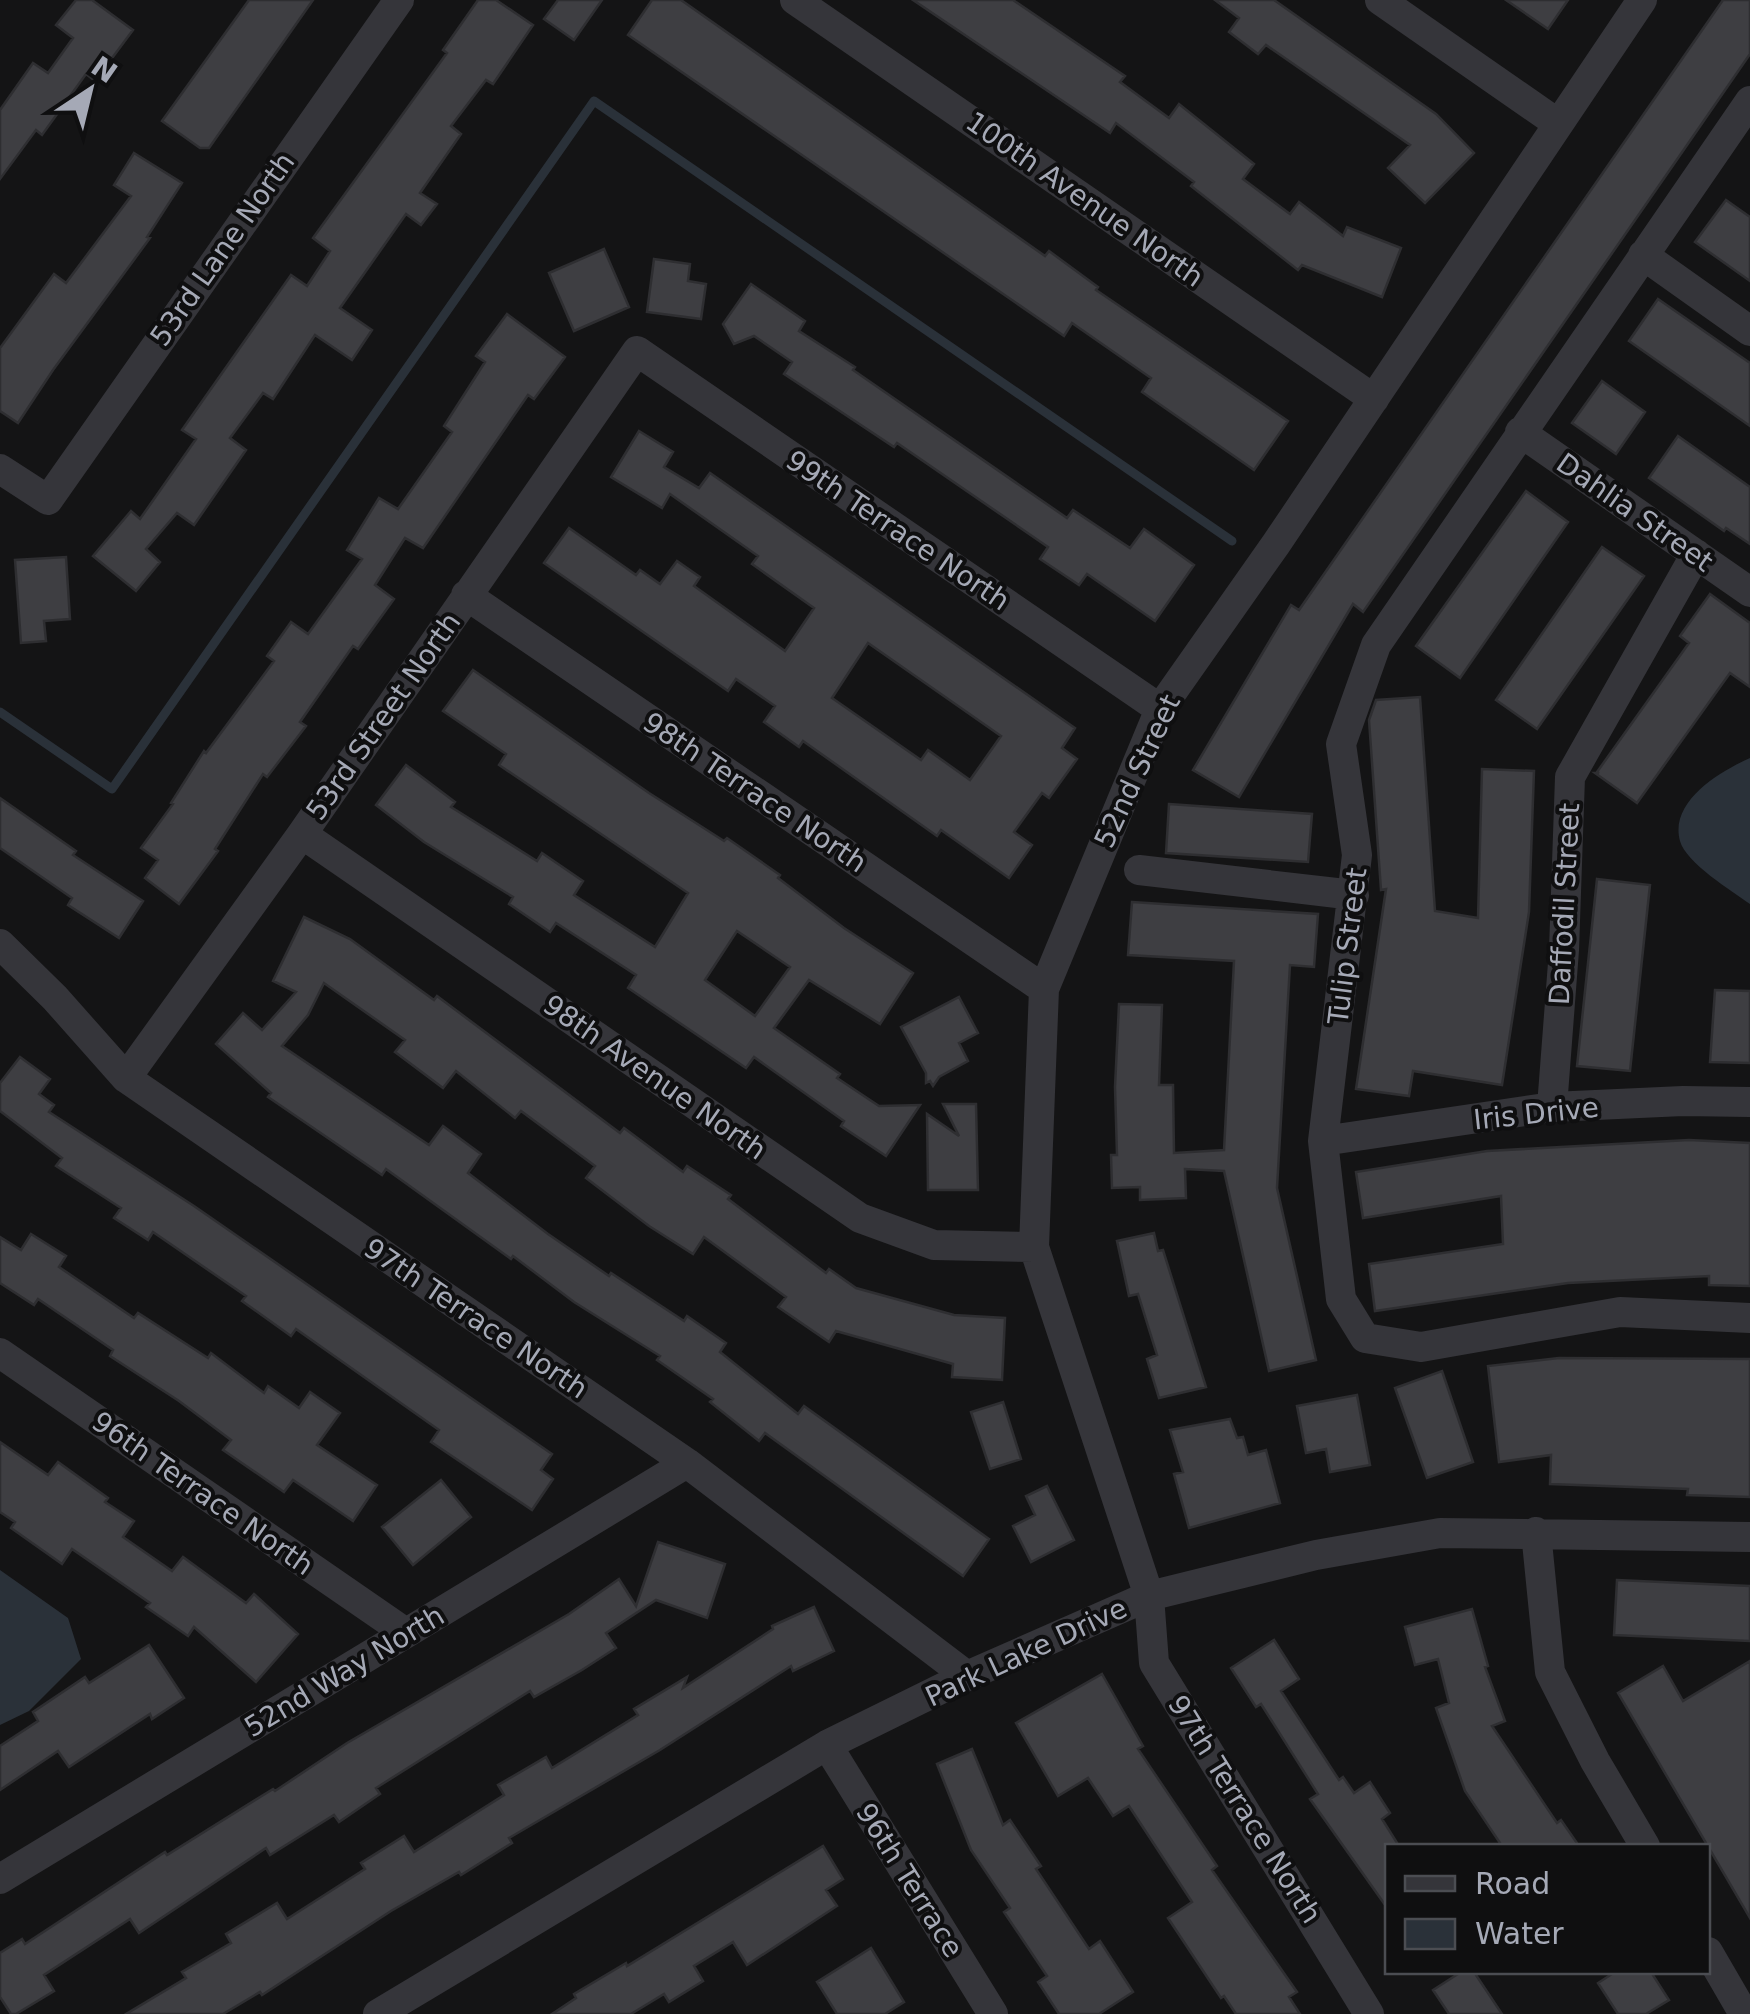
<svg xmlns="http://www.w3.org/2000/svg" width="1750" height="2014" viewBox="0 0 1750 2014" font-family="'DejaVu Sans',sans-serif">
  <rect width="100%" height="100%" fill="#141415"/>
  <!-- water -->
  <path fill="#2a3139" d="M1750,758V904C1732,891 1686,863 1680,841C1669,801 1721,771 1750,758Z
    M0,1570L68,1618L81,1659L29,1711L0,1725Z"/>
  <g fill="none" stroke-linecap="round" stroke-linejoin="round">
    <!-- stream -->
    <path stroke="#2a3139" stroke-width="9" d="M0,712L112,789L594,101L1232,541"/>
  </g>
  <!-- building -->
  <path fill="#3e3e42" stroke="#2e2e31" stroke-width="2.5" fill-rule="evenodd" d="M76,0H92L133,30L95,81L86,74L42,135L36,130L0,179V110L33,63L48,73L73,38L56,25Z
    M249,0H313L209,148H200L162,121Z
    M478,0H496L533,25L493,84L486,80L451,126L461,134L420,193L437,204L421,225L406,214L340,308L372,330L352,360L315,335L273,399L263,393L230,438L246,450L194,525L177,513L146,549L160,562L136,591L93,556L131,511L140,519L196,439L182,430L291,275L307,286L330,251L313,238L447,53L443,50Z
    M558,0H602L574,40L544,19Z
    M652,0H681L1045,256L1049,251L1098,287L1096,290L1288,421L1254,470L1142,392L1151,378L1072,323L1064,336L628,35Z
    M913,0H1013L1125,76L1120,82L1169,118L1179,104L1254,164L1243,179L1290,214L1299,202L1343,236L1347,227L1401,248L1382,297L1302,265L1298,270L1191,186L1194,182L1116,123L1110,133Z
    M1215,0H1274L1436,114L1474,153L1425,203L1388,168L1410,145L1266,45L1258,54L1229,32L1239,18Z
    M1506,0H1568L1548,29Z
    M1723,0H1750V54L1676,161L1363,612L1353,604L1239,797L1193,770L1291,605L1299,610Z
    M134,153L182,183L147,237L150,238L53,370L18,423L0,411V348L54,274L66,283L131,196L114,185Z
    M1726,200L1750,217V281L1695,242Z
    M604,249L629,307L574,331L549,273Z
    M654,259L690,264L688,281L706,284L701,319L647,312Z
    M751,284L805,321L799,331L855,367L853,370L1067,518L1073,510L1130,548L1144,529L1194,565L1155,621L1087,574L1079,585L1040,559L1048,547L897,443L894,447L784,374L792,362L754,336L734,344L723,324Z
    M1658,299L1750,363V426L1629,341Z
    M507,314L565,357L534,399L528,395L423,548L405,538L375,585L394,599L358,649L353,646L300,722L306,726L267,777L263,774L215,849L218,851L179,904L145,878L158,860L141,848L173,804L171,803L204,751L206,753L274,661L267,656L291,622L308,634L362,559L347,550L379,498L398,509L452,432L444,426L485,362L476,356Z
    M1602,381L1645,412L1616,454L1572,423Z
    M639,431L673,452L664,467L699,488L710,473L1075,728L1062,748L1077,759L1049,798L1042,793L1014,832L1032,845L1009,878L941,830L937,836L803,741L799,747L764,722L775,706L736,679L728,691L544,563L569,528L636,575L640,570L660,584L677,561L700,577L694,586L785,651L814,608L752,564L758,556L670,494L662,508L611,477ZM868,643L1001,736L970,780L928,750L921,760L832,698Z
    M1678,436L1750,487V544L1726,528L1724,531L1649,478Z
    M1526,491L1568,522L1460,678L1416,646Z
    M1602,547L1644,576L1537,729L1496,700Z
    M66,557L70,619L44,621L46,641L21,643L15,560Z
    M1710,594L1750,623V687L1730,673L1637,803L1595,773H1599L1597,772L1689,643L1680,636Z
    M473,670L649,793L724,841L727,838L780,875L778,878L844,928L913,973L880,1024L809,980L774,1028L840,1074L837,1078L879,1106L920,1105L886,1156L841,1126L844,1121L754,1057L746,1068L628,988L636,975L556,923L550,932L509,904L513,897L424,842L376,805L406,765L455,802L451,807L537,861L542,853L583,881L574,895L655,947L688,893L499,765L506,754L443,711ZM737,931L790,967L755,1016L705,980Z
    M1420,697L1435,911L1478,918L1482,769L1534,771L1529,912L1502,1085L1413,1071L1409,1096L1356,1089L1386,889L1381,890L1369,720L1376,700Z
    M0,798L76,851L73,855L143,901L119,938L68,905L72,898L0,848Z
    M1169,804L1312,814L1308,862L1166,853Z
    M1597,879L1650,885L1630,1071L1577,1066Z
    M1132,902L1318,914L1314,967L1290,965L1277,1188L1316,1360L1269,1371L1224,1171L1185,1169L1186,1198L1140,1200V1187L1112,1188L1111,1155H1117L1115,1087L1119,1004L1162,1005L1159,1085H1173L1174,1153L1224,1150L1234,961L1128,955Z
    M304,917L350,939L434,1000L437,996L620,1133L624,1128L683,1172L687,1166L731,1195L728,1199L826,1273L829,1269L856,1288L954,1315L1005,1318L1002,1380L952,1377L953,1364L836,1331L829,1342L778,1307L786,1297L704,1237L693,1254L649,1226L586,1178L595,1166L521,1111L515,1118L456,1071L443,1088L395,1052L405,1040L324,983L308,1015L282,1046L429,1145L443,1126L481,1154L468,1173L548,1234L609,1276L611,1273L684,1321L687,1316L726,1343L720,1352L798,1414L804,1406L989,1539L963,1576L765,1433L759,1441L710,1402L713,1399L657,1360L660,1356L574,1302L513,1256L511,1259L386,1169L382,1175L268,1097L271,1093L216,1044L243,1013L262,1030L296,992L273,981Z
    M1715,990L1750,991V1063L1710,1062Z
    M959,997L978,1033L959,1043L968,1061L939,1077L933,1086L930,1081L926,1083V1073L901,1027Z
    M20,1057L50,1079L39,1094L54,1105L49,1112L194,1206L552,1454L541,1470L553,1479L532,1510L431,1442L439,1430L296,1329L291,1336L242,1301L246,1296L153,1232L148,1240L114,1218L121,1208L56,1166L62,1158L0,1111V1083Z
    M943,1104H976L978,1190H928L927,1114L959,1136Z
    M1689,1140L1750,1143V1286L1709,1285V1276L1568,1283L1375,1311L1369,1264L1503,1244L1501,1196L1363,1218L1356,1172L1487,1151Z
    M1154,1233L1158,1251L1163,1250L1206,1387L1159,1398L1147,1359L1157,1355L1138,1294L1129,1296L1117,1241Z
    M31,1234L66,1256L59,1267L134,1318L138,1313L208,1358L211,1353L264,1393L268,1386L299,1408L310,1392L340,1413L317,1445L377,1485L353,1521L293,1480L284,1492L223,1450L231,1440L179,1401L110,1356L113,1350L38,1299L34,1305L0,1283V1237L21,1250Z
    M1559,1358L1750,1359V1497L1687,1495L1688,1489L1550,1484L1551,1455L1499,1462L1488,1366Z
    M1442,1371L1473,1462L1427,1478L1395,1388Z
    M1357,1395L1370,1465L1330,1472L1326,1449L1306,1453L1297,1406Z
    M1003,1402L1021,1459L990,1469L971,1412Z
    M1230,1419L1237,1438L1243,1437L1248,1455L1266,1450L1280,1503L1189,1528L1174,1474L1183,1472L1170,1430Z
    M0,1442L48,1475L58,1462L108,1498L105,1502L134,1521L123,1537L172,1571L183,1557L246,1603L254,1594L298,1634L256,1682L194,1627L188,1636L146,1607L150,1603L72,1549L62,1564L11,1528L15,1522L0,1512Z
    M441,1480L471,1517L413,1565L382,1527Z
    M1047,1486L1074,1540L1031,1562L1013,1526L1035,1515L1026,1496Z
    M658,1542L725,1564L707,1618L656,1600L606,1633L616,1648L582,1670L534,1697L530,1691L376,1788L380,1794L339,1822L334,1815L270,1855L266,1848L139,1933L130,1919L44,1975L54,1991L16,2014H11L0,1997V1953L22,1939L25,1944L165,1852L167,1855L273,1789L275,1791L347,1743L569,1614L619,1579L636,1606Z
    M1617,1580L1750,1586V1641L1614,1635Z
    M814,1607L834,1651L793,1671L791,1666L660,1750L509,1838L512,1843L461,1875L459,1872L391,1911L262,1995L260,1992L223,2014H126L186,1978L182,1972L231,1943L226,1934L277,1903L287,1919L365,1869L361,1863L404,1836L414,1852L504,1795L498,1785L546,1757L552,1768L638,1715L634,1709L687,1677L683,1688L773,1629L772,1626Z
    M1472,1609L1488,1666L1485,1667L1505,1721L1492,1726L1557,1823L1561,1820L1579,1846H1502L1465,1791L1436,1708L1449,1703L1438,1659L1415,1665L1405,1627Z
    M1274,1640L1299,1679L1281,1691L1339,1780L1343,1777L1354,1793L1370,1782L1390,1813L1382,1819L1399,1846H1388V1909L1310,1799L1318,1794L1261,1704L1256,1707L1231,1668Z
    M149,1645L184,1698L152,1719L150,1714L69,1767L58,1751L0,1790V1746L38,1721L33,1712L85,1677L89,1683Z
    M1750,1661V1918L1618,1693L1663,1666L1683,1701Z
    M1102,1674L1143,1746L1138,1749L1217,1866L1212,1870L1297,1992L1289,1997L1300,2014H1236L1224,1996L1221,1998L1168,1918L1192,1902L1129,1806L1113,1816L1088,1778L1058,1796L1016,1723Z
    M972,1749L1003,1825L1010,1820L1041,1866L1036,1869L1089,1949L1100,1941L1133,1992L1099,2014H1059L1038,1982L1047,1976L1004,1912L1010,1908L971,1850L937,1764Z
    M823,1846L843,1879L826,1890L837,1906L747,1965L733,1942L694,1966L703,1981L669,2002L664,1994L631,2014H552L576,1998L574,1994L626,1963L627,1966Z
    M871,1948L904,2002L885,2014H837L817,1982Z
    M1461,1972H1474L1502,2014H1449L1433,1990Z
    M1615,1972H1651L1669,2000L1646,2014H1618L1598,1983Z"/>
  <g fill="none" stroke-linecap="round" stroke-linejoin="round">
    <!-- minor -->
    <path stroke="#35353a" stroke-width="30" d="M795,0L1374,399
      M1380,0L1557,123
      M1750,101L1376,645L1341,744L1357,855L1323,1141L1341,1299L1365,1338L1421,1347L1620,1312L1750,1318
      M1643,255L1750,331
      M1520,432L1750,592
      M0,469L48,500L399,0
      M466,595L1044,989
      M302,834L860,1218L934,1245L1034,1247
      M1139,870L1354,895
      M0,944L55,998L126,1078L687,1463L967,1676
      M126,1078L302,834L637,351L1160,709
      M1552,1107L1564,950L1570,777L1696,554
      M1323,1141L1552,1107L1683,1101L1750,1102
      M0,1353L406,1633
      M1536,1532L1550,1672L1595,1761L1645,1846
      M827,1745L993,2014
      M0,1879L687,1463
      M1708,1952L1744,2014
      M378,2014L827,1745L967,1676L1149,1596L1316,1555L1440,1533L1750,1537
      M1369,2014L1154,1663L1149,1596L1034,1247L1044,989L1160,709L1276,544L1642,0"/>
  </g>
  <g text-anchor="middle" stroke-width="8" stroke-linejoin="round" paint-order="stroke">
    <!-- street labels -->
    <g font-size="28" fill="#a5a9b6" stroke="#0f0f10">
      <text transform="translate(1085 199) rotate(35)" y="10">100th Avenue North</text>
      <text transform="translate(222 249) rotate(-55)" y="10">53rd Lane North</text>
      <text transform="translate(1635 512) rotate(35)" y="10">Dahlia Street</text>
      <text transform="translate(898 530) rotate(34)" y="10">99th Terrace North</text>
      <text transform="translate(383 716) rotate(-55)" y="10">53rd Street North</text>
      <text transform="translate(1137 771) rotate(-65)" y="10">52nd Street</text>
      <text transform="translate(755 792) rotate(34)" y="10">98th Terrace North</text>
      <text transform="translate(1564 904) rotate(-87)" y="10">Daffodil Street</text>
      <text transform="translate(1347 946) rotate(-83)" y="10">Tulip Street</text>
      <text transform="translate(655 1077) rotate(35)" y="10">98th Avenue North</text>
      <text transform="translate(1536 1113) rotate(-6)" y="10">Iris Drive</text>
      <text transform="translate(476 1318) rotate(34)" y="10">97th Terrace North</text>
      <text transform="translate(203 1493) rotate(35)" y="10">96th Terrace North</text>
      <text transform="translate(1026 1652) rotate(-25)" y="10">Park Lake Drive</text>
      <text transform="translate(344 1671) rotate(-31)" y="10">52nd Way North</text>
      <text transform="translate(1245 1809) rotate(58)" y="10">97th Terrace North</text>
      <text transform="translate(910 1880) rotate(58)" y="10">96th Terrace</text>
    </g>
  </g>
  <!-- legend -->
  <rect x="1385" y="1844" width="325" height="130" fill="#0f0f10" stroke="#4b4d52" stroke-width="2.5"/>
  <rect x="1405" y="1876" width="50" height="15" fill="#35353a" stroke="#4b4d52" stroke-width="2.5"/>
  <text x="1475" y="1894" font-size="30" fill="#a5a9b6">Road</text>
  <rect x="1405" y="1919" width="50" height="30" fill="#2a3139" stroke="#4b4d52" stroke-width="2.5"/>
  <text x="1475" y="1944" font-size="30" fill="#a5a9b6">Water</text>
  <!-- north arrow -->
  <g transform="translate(90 90) rotate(35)" stroke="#0f0f10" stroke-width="8" paint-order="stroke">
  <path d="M0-8L18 38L0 25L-18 38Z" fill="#a5a9b6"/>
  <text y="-15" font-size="28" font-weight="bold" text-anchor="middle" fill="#a5a9b6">N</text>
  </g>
</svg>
